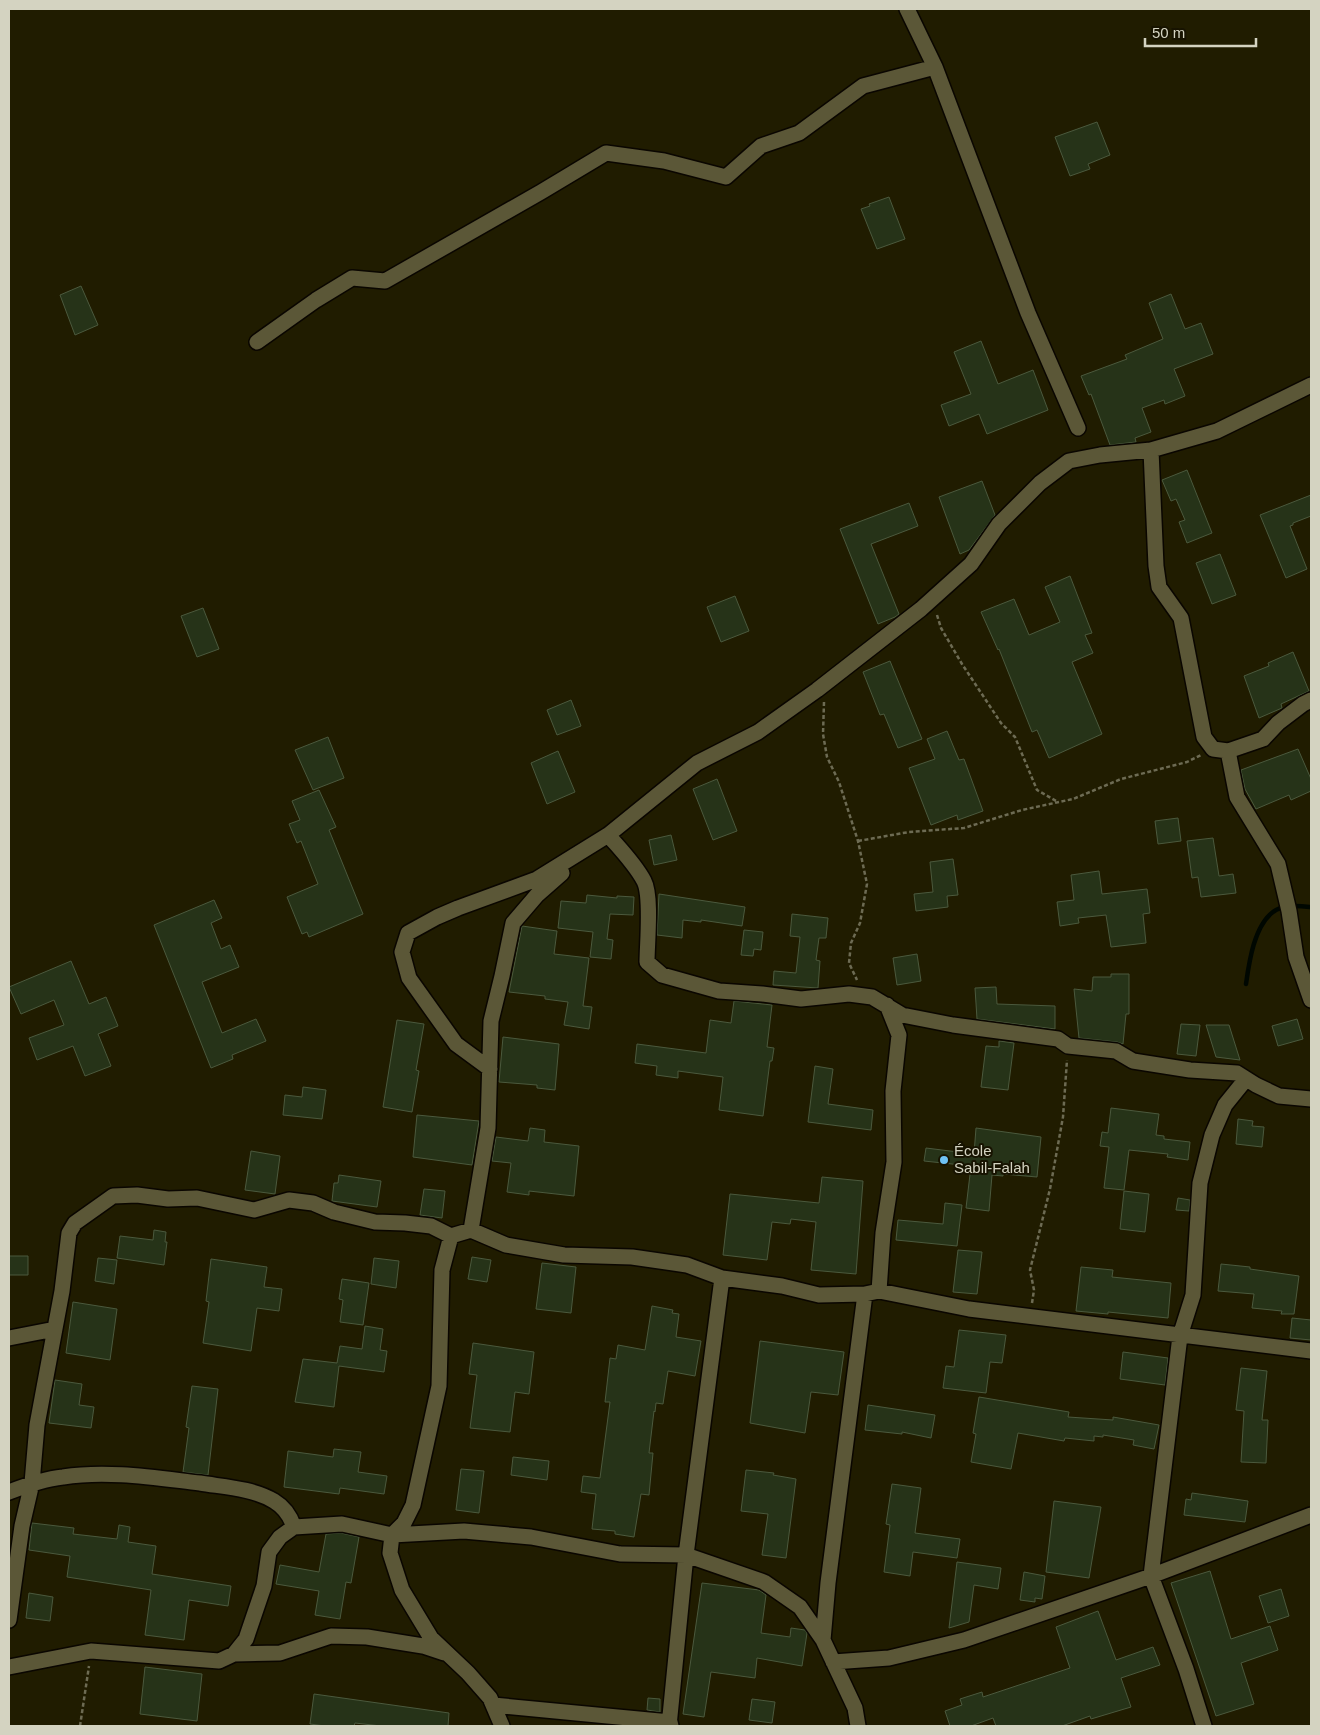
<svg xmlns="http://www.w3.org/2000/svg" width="1320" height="1735" viewBox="0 0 1320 1735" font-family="Helvetica,sans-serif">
  <rect width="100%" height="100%" fill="#201c00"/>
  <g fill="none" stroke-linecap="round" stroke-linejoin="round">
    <!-- stream -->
    <path stroke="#000701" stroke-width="4.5" d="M1246,984C1249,963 1254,926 1273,912C1282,904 1300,906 1311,907"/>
  </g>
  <!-- building -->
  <path fill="#263318" stroke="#4b593d" d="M1097,122L1110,155L1088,164L1090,169L1070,176L1055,137Z
    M889,197L905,239L877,249L861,209L870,206L869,204Z
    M81,286L98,325L75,335L60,295Z
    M1171,294L1185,329L1201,323L1213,354L1174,369L1185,396L1165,404L1164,400L1142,408L1151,432L1135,438L1136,442L1110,445L1091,394L1089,395L1081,376L1127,359L1125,355L1163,339L1149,303Z
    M981,341L998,384L1033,370L1048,410L987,434L979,414L949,426L941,405L971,394L954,352Z
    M1187,470L1212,533L1187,543L1179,522L1185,520L1176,499L1171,501L1162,480Z
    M982,481L995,515L969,550L960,554L939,497Z
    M1311,495V516L1293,523V525L1290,526L1307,569L1286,578L1260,515Z
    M909,503L918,526L871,544L899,614L895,617L878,624L840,529Z
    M1220,554L1236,595L1212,604L1196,563Z
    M1070,576L1092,633L1085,635L1093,653L1072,662L1102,734L1049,758L1037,730L1032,732L999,649L998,650L981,612L1014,599L1029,635L1060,622L1045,587Z
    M735,596L749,631L721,642L707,607Z
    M203,608L219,649L197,657L181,616Z
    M1293,652L1309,691L1281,704L1282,708L1259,718L1244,676L1269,666L1268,663Z
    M890,661L922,739L898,748L884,714L880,715L863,672Z
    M571,700L581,726L557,735L547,710Z
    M947,731L959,760L964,759L983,811L958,820L957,815L931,825L909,768L935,759L927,739Z
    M328,737L344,778L313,790L295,750Z
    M1298,749L1311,779V791L1291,800L1289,795L1256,809L1245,789L1241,770Z
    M558,751L575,792L547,804L531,763Z
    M717,779L737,831L713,840L693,789Z
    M319,790L336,827L329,830L363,914L309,937L307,932L302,934L287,897L318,884L301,841L297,843L289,824L300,820L292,801Z
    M1178,818L1181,841L1158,844L1155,821Z
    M671,835L677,860L654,865L649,840Z
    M1213,838L1219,876L1233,874L1236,893L1201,897L1198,877L1192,878L1187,841Z
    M953,859L958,895L947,896L948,907L916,911L914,894L933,892L930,862Z
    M1099,871L1102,894L1147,889L1150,913L1143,914L1146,943L1111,947L1106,915L1078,918L1079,923L1060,926L1057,902L1074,900L1071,875Z
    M659,894L745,907L742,926L701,920V922L683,920L682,938L657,935Z
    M587,895L617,898V896L634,897L633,915L610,914L607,939L613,940L611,959L590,957L593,932L558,928L561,901L586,903Z
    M214,900L222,918L211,923L221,949L230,945L239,967L202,982L222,1033L256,1019L266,1041L232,1055L233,1059L211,1068L154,925Z
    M792,914L828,918L826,938H819L816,960L820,961L818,988L773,985L774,971L796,973L800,937L790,936Z
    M522,926L557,931L554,954L589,958L583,1006L592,1007L589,1029L564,1025L568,1002L545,999V996L509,992Z
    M744,930L763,932L761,950L754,949L753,956L741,955Z
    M917,954L921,981L897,985L893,958Z
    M71,961L89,1004L106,997L118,1026L98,1034L111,1066L85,1076L73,1046L37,1060L29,1038L64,1025L54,1000L21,1014L9,987Z
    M1111,974H1129V1014H1126L1123,1044L1117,1042L1079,1038L1074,989L1092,991L1093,977H1111Z
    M996,987L997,1004L1055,1006V1029L977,1019L975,988Z
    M734,1001L772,1005L767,1047L774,1048L772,1061H770L763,1116L719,1110L723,1077L678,1071V1078L656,1075L657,1066L635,1063L637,1044L706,1053L710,1020L731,1023Z
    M1297,1019L1303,1039L1278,1046L1272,1026Z
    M397,1020L424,1024L416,1070L419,1071L412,1112L383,1107Z
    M1181,1024L1200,1025L1196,1056L1177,1054Z
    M1206,1025H1229L1240,1060L1216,1057Z
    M503,1037L559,1044L555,1090L537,1088V1085L499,1082Z
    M999,1041L1014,1043L1008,1090L981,1087L986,1046L999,1047Z
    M815,1066L833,1069L828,1104L873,1110L871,1130L808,1122Z
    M303,1087L326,1090L322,1119L283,1115L285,1095L302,1097Z
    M1111,1108L1159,1114L1156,1135L1164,1136V1139L1190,1142L1188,1160L1167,1157L1168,1154L1129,1150L1124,1190L1104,1188L1109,1147L1100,1146L1102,1132L1108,1133Z
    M417,1115L479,1121L472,1165L413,1157Z
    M1238,1119L1253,1121L1252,1126L1264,1127L1262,1147L1236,1144Z
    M530,1128L545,1130L544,1142L579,1146L574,1196L529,1191V1195L507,1192L511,1163L492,1161L496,1137L528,1141Z
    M976,1128L1041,1137L1037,1177L1003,1174V1176L992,1175L989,1211L966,1208L971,1166L924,1161L926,1148L974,1154Z
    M251,1151L280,1156L275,1194L245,1190Z
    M339,1175L381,1181L377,1207L332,1201L334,1183H338Z
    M822,1177L863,1181L856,1274L811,1270L816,1222L791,1219L790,1224L772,1222L767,1260L723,1255L730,1194L819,1203Z
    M424,1189L445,1191L442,1218L420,1215Z
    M1124,1191L1149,1194L1145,1232L1120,1229Z
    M1178,1198L1190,1200L1189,1211L1176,1210Z
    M945,1203L962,1205L957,1246L896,1240L898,1220L943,1224Z
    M154,1230L166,1232L165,1242H167L164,1265L117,1258L120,1236L153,1240Z
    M958,1250L982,1252L977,1294L953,1292Z
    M9,1256H28V1275H9Z
    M472,1257L491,1260L487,1282L468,1279Z
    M98,1258L117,1260L114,1284L95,1281Z
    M374,1258L399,1261L396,1288L371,1284Z
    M211,1259L267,1267L264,1287L282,1289L279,1311L257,1308L251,1351L203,1343L209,1302L206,1301Z
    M542,1263L576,1267L571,1313L536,1309Z
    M1221,1264L1250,1267V1269L1299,1276L1294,1314H1281L1282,1311L1252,1308L1254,1294L1218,1291Z
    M1081,1267L1113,1270L1112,1277L1171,1283L1168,1318L1108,1312V1314L1076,1311Z
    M342,1279L369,1283L363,1325L340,1322L343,1300L339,1299Z
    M73,1302L117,1309L110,1360L66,1353Z
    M652,1306L673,1310L672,1313L679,1314L676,1337L701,1341L695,1376L668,1371L663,1404L656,1403L655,1412L654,1411L649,1453H653L649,1495L641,1494L634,1537L615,1534V1531L592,1529L596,1494L581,1492L583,1476L600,1478L610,1402H605L610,1358L616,1359L618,1345L645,1350Z
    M1292,1318L1311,1320V1340L1290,1338Z
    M365,1326L383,1329L380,1350L387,1351L384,1372L339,1366L334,1407L295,1402L303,1359L337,1363L340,1346L362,1349Z
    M959,1330L1006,1335L1002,1363L990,1362L986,1393L943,1388L946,1366L954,1367Z
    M760,1341L844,1352L838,1395L811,1392L805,1433L750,1423Z
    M473,1343L534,1352L529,1394L515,1392L510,1432L470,1428L477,1375L469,1374Z
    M1123,1352L1168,1358L1165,1385L1120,1379Z
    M1241,1368L1267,1371L1262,1420H1268L1266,1463L1241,1462L1244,1411L1236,1410Z
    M55,1380L82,1384L79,1405L94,1407L91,1428L49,1423Z
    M192,1386L218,1389L208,1475L183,1472L189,1428L186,1427Z
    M979,1397L1069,1412L1068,1417L1113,1420V1417L1159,1425L1154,1449L1133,1445L1134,1440L1103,1435V1437L1094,1436V1441L1065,1438L1064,1441L1018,1433L1011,1469L971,1462L976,1434L973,1433Z
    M868,1405L935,1415L931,1438L902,1432V1434L865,1430Z
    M334,1449L361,1452L358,1472L387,1476L384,1494L340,1488L339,1494L284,1487L288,1451L333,1457Z
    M513,1457L549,1461L547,1480L511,1475Z
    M461,1469L484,1471L479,1513L456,1510Z
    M746,1470L774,1473L773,1475L796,1479L786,1558L762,1555L768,1514L741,1511Z
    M892,1484L921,1488L915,1533L960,1539L957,1558L913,1552L910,1576L884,1572L890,1525L886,1524Z
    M1192,1493L1248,1501L1245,1522L1184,1515L1186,1499L1191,1500Z
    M1054,1501L1101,1507L1089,1578L1046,1572Z
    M32,1523L74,1528L73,1534L117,1539L119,1525L130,1527L128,1542L156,1546L152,1574L231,1586L228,1606L189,1600L184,1640L145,1635L151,1590L67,1577L70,1556L29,1550Z
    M341,1533L359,1537L351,1583L346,1582L340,1619L315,1615L319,1591L276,1584L280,1565L319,1572L326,1534Z
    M957,1562L1001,1568L998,1589L974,1585L969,1622L949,1628Z
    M1210,1571L1231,1639L1270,1626L1278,1650L1241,1663L1254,1704L1216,1716L1171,1583Z
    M1024,1572L1045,1576L1042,1599L1035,1598V1602L1020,1600Z
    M702,1583L759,1590L766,1595L761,1633L790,1637L791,1628L805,1630L807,1633L802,1666L757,1658L755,1678L711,1672L704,1717L683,1714Z
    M1281,1589L1289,1616L1268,1623L1259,1596Z
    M29,1593L53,1597L50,1621L26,1618Z
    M1098,1611L1116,1660L1153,1647L1160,1665L1121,1678L1131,1707L1091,1719L1090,1716L1062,1726H996L993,1718L971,1726H950L945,1711L962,1705L960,1699L982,1692L983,1697L1070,1668L1056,1627Z
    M145,1667L202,1674L197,1721L140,1714Z
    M314,1694L449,1713L448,1726H381L355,1723L354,1726H325L310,1724Z
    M648,1698L660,1699V1712L647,1710Z
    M752,1699L775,1702L772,1723L749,1720Z"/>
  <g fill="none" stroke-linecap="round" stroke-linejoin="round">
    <!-- minor casing -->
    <g stroke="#0a0600" stroke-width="18">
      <path id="minor" d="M907,9L935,67L1028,313L1078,428
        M257,342L316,300L352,278L385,281L541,192L606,153L664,161L726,177L761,146L799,133L863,86L935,67
        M1151,450L1156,566L1159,587L1181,618L1204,737L1213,749L1228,751L1263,739L1278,723L1303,704L1311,700
        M1228,751L1237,797L1278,864L1289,911L1296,957L1311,1000
        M608,835C621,850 635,864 644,881C652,896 647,944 647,962L662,975L719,991L762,994L801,999L849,994L872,997L902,1015L953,1025L1058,1039L1068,1046L1116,1051L1133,1061L1190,1070L1237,1073L1256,1085L1279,1096L1311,1099
        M490,1069L456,1044L409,978L402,952L408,933L437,917L458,908L537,879L608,835L697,763L758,732L817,690L921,609L971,564L999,524L1040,483L1069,461L1100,455L1151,450L1217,431L1311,385
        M471,1230L488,1128L491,1021L502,976L513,923L537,895L562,873
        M879,1291L883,1233L894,1162L893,1091L899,1035L887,1005
        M9,1338L55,1329
        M9,1492C27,1485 44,1479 63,1477C108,1470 156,1478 200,1483C224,1487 252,1488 274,1501C284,1507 290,1515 294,1527
        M9,1620L22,1526L32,1483L37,1425L62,1291L69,1233L75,1223L113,1196L137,1195L168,1199L197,1198L254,1210L289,1200L313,1203L334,1212L375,1222L405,1223L431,1226L451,1236
        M823,1640L828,1583L865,1294
        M234,1654L246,1639L264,1586L269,1552L280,1537L294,1527L342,1524L392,1535L464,1531L531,1537L620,1554L686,1555L764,1582L800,1607L823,1640L855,1708L858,1726
        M833,1662L889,1658L964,1640L1151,1576L1311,1515
        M9,1667L91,1651L219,1661L234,1654L280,1653L331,1636L367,1637L423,1646L444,1653
        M493,1705L670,1722L671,1726
        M502,1726L490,1698L468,1673L431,1638L402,1590L390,1553L392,1535L404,1523L413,1505L439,1386L442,1270L451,1236L471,1230L506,1245L564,1255L632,1257L687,1265L722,1278L782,1286L819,1295L865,1294L879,1291L969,1309L1311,1351
        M669,1726L686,1555L722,1278
        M1204,1726L1186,1669L1151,1576L1180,1336L1193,1295L1200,1183L1212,1135L1225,1105L1246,1079"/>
    </g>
    <!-- path -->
    <path stroke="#6d6b53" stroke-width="2.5" stroke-dasharray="4 2.5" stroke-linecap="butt" d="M937,615L941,628L962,664L1001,723L1015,737L1037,790L1058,802
      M824,702L823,734L827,757L839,782L858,841L867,884L860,923L851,943L849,963L857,980
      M858,841L909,832L964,828L1022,810L1073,799L1121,779L1187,762L1201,755
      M1032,1303L1034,1290L1030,1270L1050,1189L1063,1117L1067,1060
      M80,1726L89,1666"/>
    <!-- minor -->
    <use href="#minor" stroke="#5b5737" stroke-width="15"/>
  </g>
  <!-- markers -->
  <circle fill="#6fc2f4" stroke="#171300" stroke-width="2" cx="944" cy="1160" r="5"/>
  <g text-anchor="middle" stroke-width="4" stroke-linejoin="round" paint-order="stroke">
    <!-- poi labels -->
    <g font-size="15" fill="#d4d3c1" stroke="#171300" text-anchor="start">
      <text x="954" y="1156">École<tspan x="954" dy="17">Sabil-Falah</tspan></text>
    </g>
  </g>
  <!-- border -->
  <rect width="1320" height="1735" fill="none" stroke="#d4d3c1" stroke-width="20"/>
  <!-- scale -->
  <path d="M1145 38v8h111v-8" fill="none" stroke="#d4d3c1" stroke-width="2.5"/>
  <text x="1152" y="38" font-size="15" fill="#d4d3c1" stroke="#171300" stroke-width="4" paint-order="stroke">50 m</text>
</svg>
